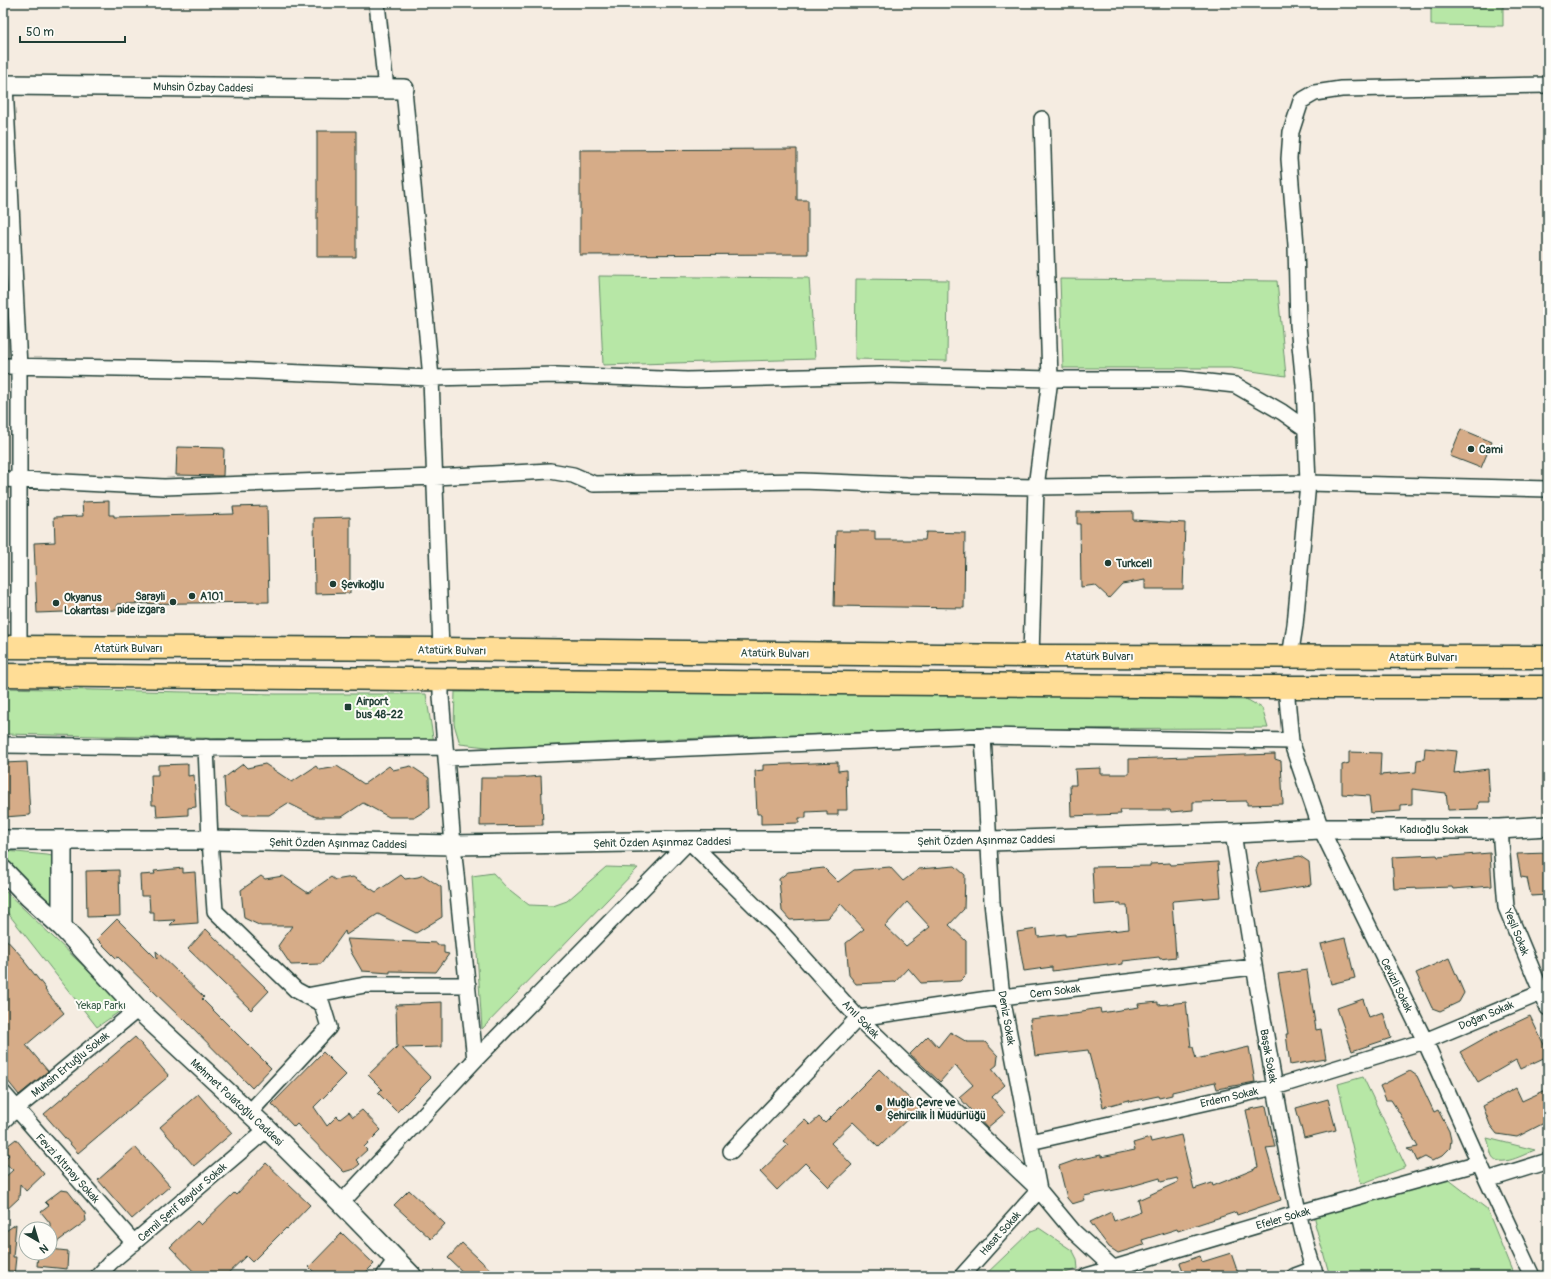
<svg xmlns="http://www.w3.org/2000/svg" width="1551" height="1279" viewBox="0 0 1551 1279" font-family="Pangolin,sans-serif">
  <rect width="100%" height="100%" fill="#f5ece1"/>
  <filter id="ink" filterUnits="userSpaceOnUse"><feTurbulence type="fractalNoise" baseFrequency=".025" numOctaves="2"/><feDisplacementMap in="SourceGraphic" scale="8" xChannelSelector="R" yChannelSelector="G"/><feConvolveMatrix kernelMatrix="1 2 1 2 8 2 1 2 1" color-interpolation-filters="sRGB"/></filter>
  <g filter="url(#ink)">
    <!-- green -->
    <path fill="#b7e7a6" stroke="#6b926d" d="M1431,3H1503V26L1431,25Z
      M599,276L809,278L815,359L603,365Z
      M856,279L948,280L947,361L855,359Z
      M1060,279L1277,281L1286,376L1231,368H1063Z
      M3,688L276,694H426L434,743L3,734Z
      M455,692H815L1248,700L1262,708L1268,728L973,729L676,739L496,748L460,744L454,724Z
      M6,851L47,855L52,856L53,860L54,898L51,904L3,863V852Z
      M606,867L638,868L482,1029L472,876L493,873L506,887L529,905L553,906L567,901Z
      M3,889L126,1007L97,1027L3,907Z
      M1363,1077L1406,1167L1361,1184L1338,1084Z
      M1487,1138L1535,1150C1525,1154 1499,1169 1492,1156C1490,1151 1489,1143 1487,1138Z
      M1448,1179L1487,1209L1514,1276H1332L1331,1272L1329,1273L1315,1224L1316,1223L1314,1215Z
      M1039,1228L1073,1251L1077,1259L1078,1269L1056,1276H984L1031,1231Z"/>
    <!-- building -->
    <path fill="#d6ac88" stroke="#1f3d34" fill-rule="evenodd" d="M317,131H356V257H317Z
      M797,149V200H808V254L580,255V150Z
      M1461,429L1492,442L1481,468L1450,456Z
      M177,447L224,448L223,476L176,475Z
      M109,501V515H114V517L234,514L233,507L267,506L269,602L117,604L118,610L37,613L34,543L55,542L54,517L83,516L82,502Z
      M1133,511V520L1185,523L1183,589H1145V580L1122,584L1109,598L1095,585L1081,587L1080,524H1077V512Z
      M350,517V593L315,594L314,518Z
      M836,531H875V540H925L926,532L965,533L964,608L834,606Z
      M1425,748L1457,751L1454,773L1488,769L1490,802H1479L1478,809L1448,810L1446,793L1412,789V804L1401,805V811L1371,813L1369,796L1342,794V765L1349,763V752L1381,753L1380,775L1416,772L1417,760L1424,759Z
      M1275,754V759L1281,761L1283,804L1247,805V801L1193,802V810L1171,812L1170,810H1120L1121,814L1071,816L1070,785H1076L1075,769L1101,768V774H1129V759Z
      M27,762L30,815L5,817L3,763Z
      M838,762V771L846,770L847,810H838V815H827V811L806,812V818H799V823L761,824V814H757L755,771L763,770V765Z
      M188,764V776L194,775L196,807L188,808V815L157,817L156,805H152L151,775H158V765Z
      M243,764L247,768L265,764L292,782L316,766L319,770L332,768L337,766L364,784L389,766L393,770L411,766L429,778L430,808L415,817H389L363,803L342,817H316L288,803L269,815H243L226,806L224,778Z
      M541,776L543,825L480,826L481,778H518Z
      M1490,853L1492,886L1453,889L1452,887L1394,889L1392,857L1437,855L1438,857Z
      M1548,853V895L1531,896L1527,878L1521,877L1517,854Z
      M1300,856L1309,862L1311,885L1261,893L1256,870L1259,863Z
      M1218,862L1221,897L1173,901L1172,902L1176,957L1160,959L1159,957L1123,961V964L1108,966V964L1052,971V967L1024,971L1017,932L1037,929L1038,937L1065,934V936L1129,929L1127,906H1121V903L1094,905L1092,867L1150,866V864L1170,863L1171,865Z
      M955,866L965,875L964,909L949,925L966,941V975L960,981L921,983L908,968L895,982L856,984L849,975L846,943L864,929L841,904L828,918L790,920L782,911L779,879L788,872L824,868L838,882L854,870L890,867L903,881L919,869ZM907,902L930,927L906,946L885,926Z
      M183,868V873L195,872L198,923L170,925L175,920L154,921V912H150L149,896H141L140,875L155,874L154,871Z
      M119,870L120,916L87,917L86,871Z
      M401,875L405,879L418,877L423,875L441,887L442,917L416,933L378,914L346,935L345,931L321,964L291,965L278,946L292,926H261L244,918L241,890L261,876L265,879L283,876L308,893L331,877L335,880L353,877L376,892Z
      M117,919L157,959L156,951L204,997L202,999L271,1068L252,1088L183,1018L182,1019L118,957L116,958L97,939Z
      M206,929L269,991L251,1010L188,949Z
      M3,936L25,960L24,961L46,989L45,990L64,1013L26,1045L48,1071L19,1095L3,1075Z
      M1345,938L1355,978L1331,984L1321,944Z
      M347,939L437,943V945H444V953L449,954L436,972L390,971V973L362,971L351,952Z
      M1449,958L1464,993L1459,1002L1440,1011L1432,1008L1416,973Z
      M1307,970L1316,1030L1321,1029L1326,1059L1290,1065L1286,1034H1288L1278,974Z
      M1363,999L1369,1017L1383,1012L1391,1038L1352,1051L1337,1008Z
      M442,1002V1047L402,1048L431,1078L397,1112L378,1093L382,1089L368,1075L397,1047L396,1005L420,1004V1003Z
      M1158,1002V1005L1186,1002L1191,1047H1193L1196,1059L1249,1047L1255,1082L1217,1089L1215,1082L1172,1092V1095L1159,1098L1158,1096L1130,1102L1129,1100L1103,1107L1088,1050L1035,1056L1030,1019L1082,1013V1011L1100,1008L1101,1013L1139,1007L1138,1004Z
      M1530,1016L1548,1053V1056L1520,1069L1516,1060L1478,1082L1460,1052L1492,1034Z
      M950,1032L967,1042H985L998,1056L997,1065L992,1069L1005,1085L992,1097L1005,1113L987,1128L959,1097L973,1085L955,1065L940,1082L910,1054L928,1036L938,1047Z
      M135,1037L169,1076L78,1153L44,1114Z
      M323,1052L346,1075L314,1107L327,1126L337,1116L340,1119L349,1112L353,1117L362,1110L381,1130L364,1147L367,1150L356,1160L360,1164L354,1169L344,1172L297,1124L294,1127L272,1104Z
      M879,1069L919,1108L879,1147L853,1122L831,1143L852,1165L829,1187L805,1163L777,1190L760,1172L788,1145L783,1141L805,1120L810,1125L819,1117L825,1123Z
      M1410,1071L1417,1076L1434,1112L1438,1110L1449,1131L1451,1140L1450,1148L1442,1156L1432,1161L1425,1157L1417,1161L1413,1152L1407,1149L1418,1147L1400,1114L1391,1100H1386L1380,1086Z
      M1516,1088L1522,1101L1548,1089V1121L1517,1137L1497,1134L1490,1125L1483,1106Z
      M198,1094L232,1133L194,1166L160,1127Z
      M1328,1099L1336,1130L1304,1138L1296,1108Z
      M1266,1106L1275,1147L1266,1148L1281,1200L1237,1215L1236,1212L1178,1231L1177,1229L1142,1240L1144,1245L1118,1253L1109,1247L1090,1222L1111,1212L1114,1221L1141,1211L1138,1200L1178,1182L1177,1178L1161,1182L1160,1178L1125,1188L1084,1196L1085,1200L1072,1204L1067,1198L1059,1166L1076,1160L1101,1155V1157L1135,1150L1133,1143L1150,1138L1151,1142L1181,1135L1194,1189L1212,1183L1213,1186L1255,1169V1168L1258,1167L1246,1110Z
      M16,1139L44,1174L26,1191L20,1184L19,1198L3,1213V1179L13,1170L3,1161L9,1155L3,1149Z
      M135,1147L170,1186L132,1219L98,1180Z
      M266,1163L310,1205L287,1229L286,1228L252,1262L246,1256L225,1276H198L170,1247L197,1221L201,1225L234,1193L236,1195Z
      M61,1190L68,1191L85,1213L86,1221L50,1247V1223L41,1212L49,1206L45,1202Z
      M409,1190L445,1224L431,1239L394,1205Z
      M16,1224L13,1257H16L14,1276H3V1233Z
      M342,1233L374,1264L362,1276H318L309,1267Z
      M462,1243L497,1276H467L448,1258Z
      M50,1249L68,1251L67,1269L37,1266L38,1253H50Z
      M1231,1253L1239,1276H1185L1180,1263L1200,1256L1202,1262Z"/>
    <g fill="none" stroke-linecap="round" stroke-linejoin="round">
      <!-- minor casing -->
      <g stroke="#1f3d34" stroke-width="18">
        <path id="minor" d="M377,3L386,89
          M5,85L19,367V647
          M404,89L431,378L441,649
          M3,366L232,370L431,378L556,375L687,380L881,375L1050,379H1181L1235,385L1282,412L1306,429
          M3,479L164,487L435,477L550,471L573,475L594,484L802,481L907,485L1036,487L1308,483L1548,489
          M1031,656L1036,487L1050,379L1042,119
          M1290,657L1295,625L1308,483L1304,385L1298,325L1296,245L1289,159L1291,132L1301,101L1315,93L1341,89L1548,85
          M441,679V696L453,845L475,1060
          M1286,687L1291,741L1321,829L1425,1041L1487,1180L1532,1276
          M983,736L992,902L1002,997L1039,1190L1073,1231L1113,1268
          M3,745L248,748L445,747
          M206,747L210,840L215,911L296,990L322,1004L329,1027L249,1113
          M446,758L983,736L1291,741
          M1500,829L1506,907L1548,1008
          M1233,833C1248,931 1264,1028 1282,1126C1291,1174 1299,1230 1316,1276
          M306,996L365,985H468
          M3,1093L134,1243
          M3,1121L16,1109L138,1009
          M1030,1142L1275,1087L1425,1041L1548,990
          M731,1151L858,1018L1002,997L1253,967
          M1487,1180L1548,1161
          M341,1203L475,1060L689,841L780,931L858,1018L1039,1190L962,1276
          M98,1276L111,1262L267,1129
          M384,1276L396,1259
          M1087,1276L1299,1213L1479,1163
          M1295,1276L1314,1269"/>
      </g>
      <!-- tertiary casing -->
      <g stroke="#1f3d34" stroke-width="22">
        <path id="tertiary" d="M3,85L404,89
          M3,840H210L453,845L689,841H989L1233,833L1321,829H1500L1548,826
          M3,870L29,897L62,927V842
          M62,927L138,1009L267,1129L341,1203L412,1276"/>
      </g>
      <!-- primary casing -->
      <g stroke="#1f3d34" stroke-width="25">
        <path id="primary" d="M3,647L441,649L1031,656L1548,657
          M3,675L1244,687H1548"/>
      </g>
      <!-- minor -->
      <use href="#minor" stroke="#fdfcf7" stroke-width="15"/>
      <!-- tertiary -->
      <use href="#tertiary" stroke="#fdfcf7" stroke-width="19"/>
      <!-- primary -->
      <use href="#primary" stroke="#ffdd96" stroke-width="22"/>
    </g>
  </g>
  <!-- markers -->
  <g fill="#1f3d34" stroke="#fdfcf7" stroke-width="1.5">
    <circle cx="1471" cy="449" r="4"/>
    <circle cx="1108" cy="563" r="4"/>
    <circle cx="333" cy="584" r="4"/>
    <circle cx="192" cy="596" r="4"/>
    <circle cx="173" cy="602" r="4"/>
    <circle cx="56" cy="603" r="4"/>
    <rect x="344" y="703" width="8" height="8" rx="2"/>
    <circle cx="879" cy="1108" r="4"/>
  </g>
  <g text-anchor="middle" stroke-width="4" stroke-linejoin="round" paint-order="stroke">
    <!-- street labels -->
    <g font-size="11" fill="#1f3d34" stroke="#fdfcf7">
      <text transform="translate(203 87) rotate(1)" y="4">Muhsin Özbay Caddesi</text>
      <text x="128" y="652">Atatürk Bulvarı</text>
      <text transform="translate(452 650) rotate(1)" y="4">Atatürk Bulvarı</text>
      <text transform="translate(775 653) rotate(1)" y="4">Atatürk Bulvarı</text>
      <text x="1099" y="660">Atatürk Bulvarı</text>
      <text x="1423" y="661">Atatürk Bulvarı</text>
      <text x="1434" y="833">Kadıoğlu Sokak</text>
      <text transform="translate(986 840) rotate(-1)" y="4">Şehit Özden Aşınmaz Caddesi</text>
      <text transform="translate(662 842) rotate(-1)" y="4">Şehit Özden Aşınmaz Caddesi</text>
      <text transform="translate(338 843) rotate(1)" y="4">Şehit Özden Aşınmaz Caddesi</text>
      <text transform="translate(1517 932) rotate(68)" y="4">Yeşil Sokak</text>
      <text transform="translate(1397 985) rotate(64)" y="4">Cevizli Sokak</text>
      <text transform="translate(1055 991) rotate(-7)" y="4">Cem Sokak</text>
      <text transform="translate(1486 1015) rotate(-23)" y="4">Doğan Sokak</text>
      <text transform="translate(1007 1018) rotate(80)" y="4">Deniz Sokak</text>
      <text transform="translate(861 1019) rotate(46)" y="4">Anıl Sokak</text>
      <text transform="translate(1269 1056) rotate(80)" y="4">Başak Sokak</text>
      <text transform="translate(70 1064) rotate(-39)" y="4">Muhsin Ertuğlu Sokak</text>
      <text transform="translate(1229 1097) rotate(-13)" y="4">Erdem Sokak</text>
      <text transform="translate(237 1102) rotate(43)" y="4">Mehmet Polatoğlu Caddesi</text>
      <text transform="translate(68 1168) rotate(48)" y="4">Fevzi Altınay Sokak</text>
      <text transform="translate(182 1202) rotate(-41)" y="4">Cemil Şerif Baydur Sokak</text>
      <text transform="translate(1283 1218) rotate(-16)" y="4">Efeler Sokak</text>
      <text transform="translate(1000 1233) rotate(-48)" y="4">Hasat Sokak</text>
    </g>
    <!-- poi labels -->
    <g font-size="11" font-weight="bold" fill="#1f3d34" stroke="#fdfcf7" text-anchor="start">
      <text x="1479" y="453">Cami</text>
      <text x="1116" y="567">Turkcell</text>
      <text x="341" y="588">Şevikoğlu</text>
      <text x="165" y="600" text-anchor="end">Sarayli<tspan x="165" dy="13">pide izgara</tspan></text>
      <text x="200" y="600">A101</text>
      <text x="64" y="601">Okyanus<tspan x="64" dy="13">Lokantası</tspan></text>
      <text x="356" y="705">Airport<tspan x="356" dy="13">bus 48-22</tspan></text>
      <text x="887" y="1106">Muğla Çevre ve<tspan x="887" dy="13">Şehircilik İl Müdürlüğü</tspan></text>
    </g>
    <!-- park labels -->
    <g font-size="11" fill="#3d5f4b" stroke="#fdfcf7">
      <text x="101" y="1009">Yekap Parkı</text>
    </g>
  </g>
  <!-- margin -->
  <rect width="1551" height="1279" fill="none" stroke="#fdfcf7" stroke-width="16"/>
  <rect x="8" y="8" width="1535" height="1263" fill="none" stroke="#1f3d34" stroke-width="1.5" filter="url(#ink)"/>
  <!-- north arrow -->
  <g transform="translate(38 1241) rotate(142)"><circle r="19" fill="#fdfcf7" stroke="#a4b0a9"/>
  <path d="M0-3L7 15L0 10L-7 15Z" fill="#1f3d34"/>
  <text y="-6" font-size="11" font-weight="bold" text-anchor="middle" fill="#1f3d34">N</text>
  </g>
  <!-- scale -->
  <path d="M20 36v6h105v-6" fill="none" stroke="#1f3d34" stroke-width="2"/>
  <text x="26" y="36" font-size="12" fill="#1f3d34" stroke="#fdfcf7" stroke-width="3" paint-order="stroke">50 m</text>
</svg>
